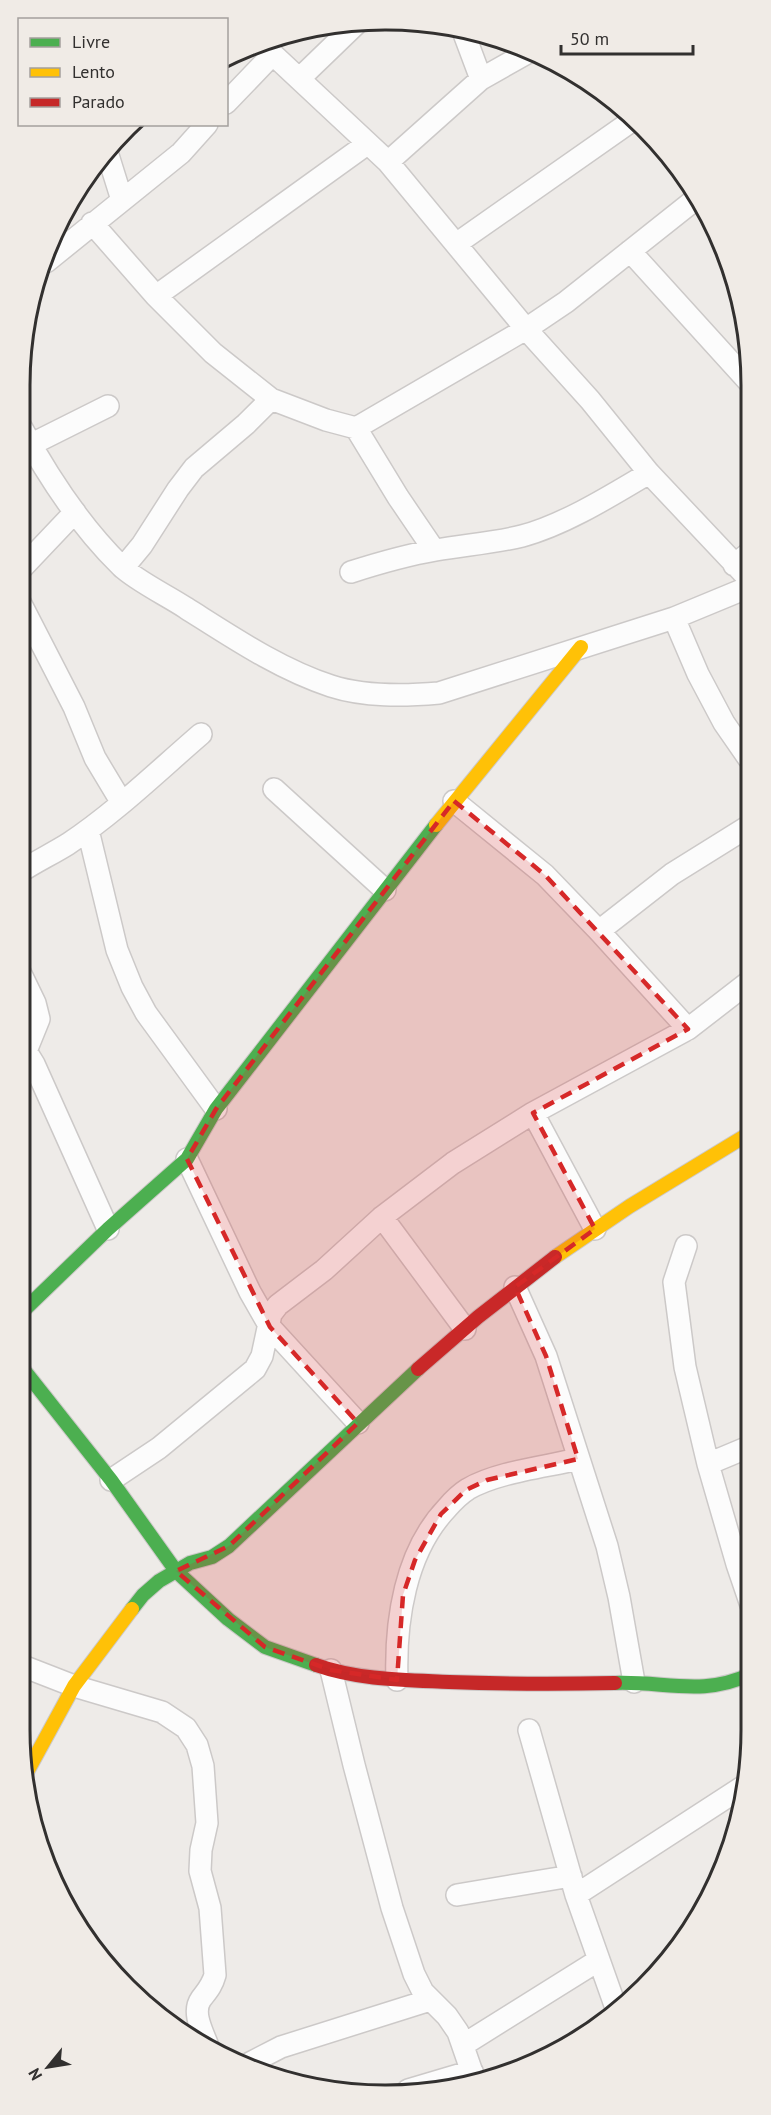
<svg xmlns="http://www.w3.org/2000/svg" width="771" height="2115" viewBox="0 0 771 2115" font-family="'PT Sans',sans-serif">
  <rect width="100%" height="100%" fill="#eeebe8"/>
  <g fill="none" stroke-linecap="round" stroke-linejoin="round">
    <!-- street casing -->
    <g stroke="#ccc9c8" stroke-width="24">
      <path id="street" d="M463,31L481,79
        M265,47L388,162L526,329L590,400L649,473L749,579
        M299,79L356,24
        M226,103L273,54
        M107,152L122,200
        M388,162L481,79L527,53
        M92,223L156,296L213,353L271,399L326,420L356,428L526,329L566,302L697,198
        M456,244L633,120
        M630,251L748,381
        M46,262L181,153L207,124
        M156,296L367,144
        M20,425C47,475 80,526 121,566C135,580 168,596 186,608C232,637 279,669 331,686C365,697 404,696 439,693L674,618L749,587
        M356,428L398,497L434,550
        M30,445L108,406
        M734,565L749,553
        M123,568L142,545L178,489L194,468L246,424L271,399
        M20,570L75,512
        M351,572C379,563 407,555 436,550C464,545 494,543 522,536C564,525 612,495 649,473
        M20,602L74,707L95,758L122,803
        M674,618L698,674L724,723L749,759
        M274,789L385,890
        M454,801L545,875L599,931L688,1029
        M88,830L117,950L132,987L146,1013L216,1109
        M20,872C35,862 52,854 68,844C116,812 158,771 201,734
        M599,931L672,874L749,826
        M20,972L35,1003L39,1019L26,1051
        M20,1051H26L34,1064L108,1229
        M533,1113L595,1229
        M187,1159L250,1292L270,1327L358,1423
        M382,1217L465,1329
        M686,1246L674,1282L685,1367L708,1464L737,1564L751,1605
        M515,1287L546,1356L607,1546L619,1597L634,1682
        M708,1464L751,1446
        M111,1480L159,1448L255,1369L262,1356L271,1314L278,1305L324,1270L382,1217L453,1163L533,1113L688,1029L750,981
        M20,1665L74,1686L162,1712L186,1728L197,1745L203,1766L207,1823L201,1850L200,1871L210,1908L215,1975C212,1986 207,1991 201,1999C191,2013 204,2034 209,2049
        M331,1670L354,1765L392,1908L414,1974L423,1992L447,2016L458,2032L475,2081
        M397,1680C395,1621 405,1552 447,1508C453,1501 460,1494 468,1489C497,1472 545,1467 578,1459
        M529,1730L576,1895L616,2008
        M457,1895L571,1876
        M576,1895L744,1786
        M463,2045L599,1960
        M250,2063L281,2047L430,2000
        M408,2090L472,2071"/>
    </g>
    <!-- fast casing -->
    <g stroke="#ccc9c8" stroke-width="16">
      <path id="fast" d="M20,1314L108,1229L187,1159L216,1109L436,825
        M20,1365L111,1480L176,1571L228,1619L265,1647L316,1665
        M132,1609L143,1595L159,1581L190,1563L212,1557L229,1546L418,1369
        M615,1683C665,1681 702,1697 751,1674"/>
    </g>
    <!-- slow casing -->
    <g stroke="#ccc9c8" stroke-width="16">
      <path id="slow" d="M436,825L581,647
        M555,1257L630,1206L750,1133
        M27,1772L74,1686L132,1609"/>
    </g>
    <!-- jam casing -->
    <g stroke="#ccc9c8" stroke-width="16">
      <path id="jam" d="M418,1369L478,1317L555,1257
        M316,1665C358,1680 405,1680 449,1682C505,1684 560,1684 615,1683"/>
    </g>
    <!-- street -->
    <use href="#street" stroke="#fcfcfc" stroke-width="21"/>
    <!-- fast -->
    <use href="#fast" stroke="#4caf50" stroke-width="14"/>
    <!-- slow -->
    <use href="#slow" stroke="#ffc107" stroke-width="14"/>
    <!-- jam -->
    <use href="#jam" stroke="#c62828" stroke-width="14"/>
  </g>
  <!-- marked area -->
  <path fill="#d62828" fill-opacity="0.2" stroke="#d62828" stroke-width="4.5" stroke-dasharray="12 8" stroke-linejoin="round" d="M454,801L545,875L688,1029L533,1113L595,1229L515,1287L546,1356L578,1459L487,1480L466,1490L441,1514L415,1560L403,1595L397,1680L331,1670L265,1647L176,1571L229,1546L358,1423L270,1327L187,1159L216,1109Z"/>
  <!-- crop -->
  <path d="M0 0H771V2115H0ZM385 30H386A355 355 0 0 1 741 385V1730A355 355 0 0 1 386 2085H385A355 355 0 0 1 30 1730V385A355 355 0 0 1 385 30Z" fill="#f0ebe6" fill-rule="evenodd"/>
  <path fill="none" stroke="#32302f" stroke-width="3" d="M385 30H386A355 355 0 0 1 741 385V1730A355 355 0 0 1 386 2085H385A355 355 0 0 1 30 1730V385A355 355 0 0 1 385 30Z"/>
  <!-- legend -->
  <rect x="18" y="18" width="210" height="108" fill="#f0ebe6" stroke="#a4a09d" stroke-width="1.5"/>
  <rect x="30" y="38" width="30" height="9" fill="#4caf50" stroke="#a4a09d" stroke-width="1.5"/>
  <text x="72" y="48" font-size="18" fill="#32302f">Livre</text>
  <rect x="30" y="68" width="30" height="9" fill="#ffc107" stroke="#a4a09d" stroke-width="1.5"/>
  <text x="72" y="78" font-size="18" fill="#32302f">Lento</text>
  <rect x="30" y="98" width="30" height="9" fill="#c62828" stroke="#a4a09d" stroke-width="1.5"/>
  <text x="72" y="108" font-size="18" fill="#32302f">Parado</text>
  <!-- north arrow -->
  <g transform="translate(48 2067) rotate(240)" stroke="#f0ebe6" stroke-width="4.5" paint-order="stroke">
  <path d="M0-4.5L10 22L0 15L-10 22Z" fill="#32302f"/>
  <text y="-9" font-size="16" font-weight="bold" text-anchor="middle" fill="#32302f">N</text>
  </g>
  <!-- scale -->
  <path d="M561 45v9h132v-9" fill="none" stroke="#32302f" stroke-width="3"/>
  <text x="570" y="45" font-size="18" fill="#32302f" stroke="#f0ebe6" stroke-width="4.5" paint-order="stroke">50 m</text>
</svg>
